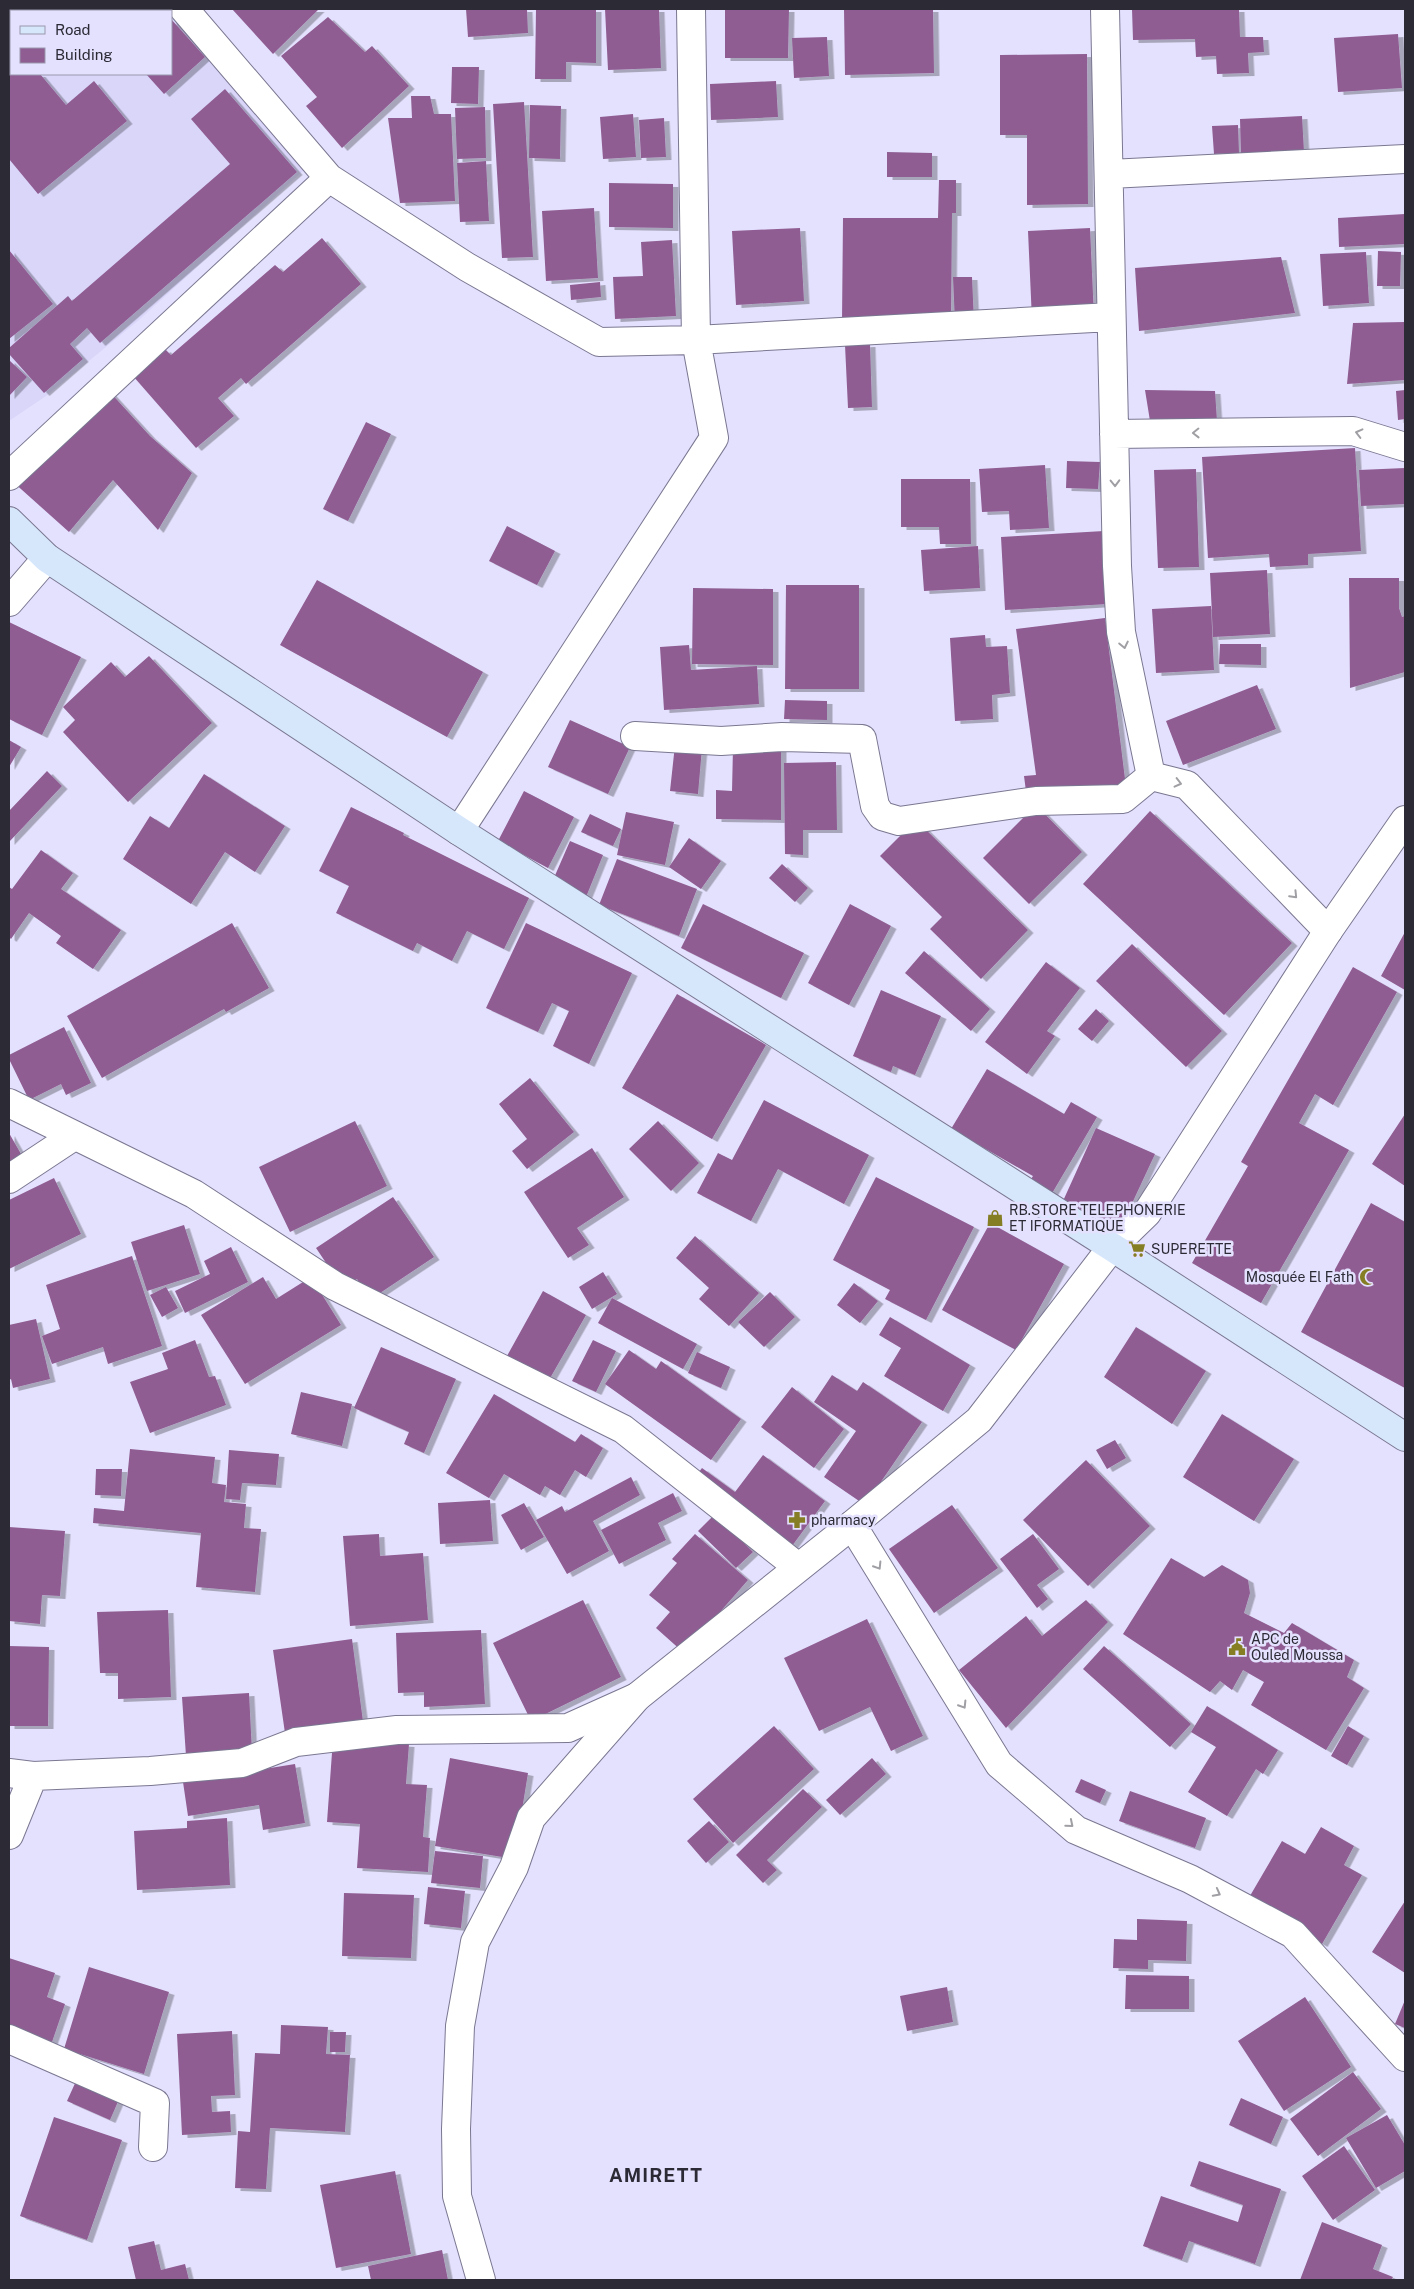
<svg xmlns="http://www.w3.org/2000/svg" width="1414" height="2289" viewBox="0 0 1414 2289" font-family="'Public Sans',sans-serif">
  <defs>
    <filter id="shadow"><feDropShadow dx="5.5" dy="3" stdDeviation="0" flood-color="#0004"/></filter>
  </defs>
  <rect width="100%" height="100%" fill="#e4e1fe"/>
  <!-- built -->
  <path fill="#d9d6fa" fill-rule="evenodd" d="M9,9H171L304,170L139,320L46,396L9,421ZM11,11H171V74H11Z"/>
  <!-- building -->
  <path fill="#8f5d92" filter="url(#shadow)" d="M88,9H162L164,11H90Z
    M232,9H319L273,54Z
    M466,9H527L528,33L468,37Z
    M536,9H596V63L566,62V79H535Z
    M605,9H659L661,68L608,70Z
    M725,9H789L788,58H725Z
    M844,9H933L934,73L845,75Z
    M1132,9H1239L1240,37H1263L1264,52L1248,53L1249,73L1217,74L1216,56L1196,57L1195,39L1133,40Z
    M328,17L365,52L372,46L409,86L342,148L306,106L317,97L281,56Z
    M171,19L205,57L164,94L146,74H171Z
    M1398,34L1402,88L1338,92L1334,38Z
    M827,37L829,76L794,78L792,38Z
    M1087,54L1088,204L1027,205V135H1000V55Z
    M452,67H479L478,104L451,103Z
    M11,72L40,74L66,105L94,81L127,121L38,194L9,159V74Z
    M776,81L778,117L711,120L710,84Z
    M225,89L297,172L100,343L87,328L70,344L83,359L44,393L9,354V348L68,296L72,301L230,164L191,119Z
    M411,96H430L434,114H451L455,201L400,203L388,118H412Z
    M524,102L533,257L502,258L493,104Z
    M530,105L561,106L560,159L529,158Z
    M485,107L486,158L457,159L455,108Z
    M633,114L636,157L603,159L600,117Z
    M1302,116L1304,152L1241,153L1240,119Z
    M664,118L666,157L641,158L639,120Z
    M1238,125L1239,153L1214,154L1212,126Z
    M887,152L932,153V177H887Z
    M486,161L489,221L460,222L457,163Z
    M939,180H956V213H952L951,321H842L843,218H938Z
    M609,183L673,184V228L609,227Z
    M594,208L598,278L546,281L542,211Z
    M1405,214V244L1339,247L1338,218Z
    M800,228L804,301L736,305L732,231Z
    M1090,228L1094,317L1032,320L1028,231Z
    M322,238L361,284L246,384L241,378L218,398L234,416L196,448L133,376L165,349L171,355L275,265L283,272Z
    M672,240L676,316L615,319L613,277L643,276L641,242Z
    M9,250L53,304L9,339Z
    M1378,251L1401,252L1400,286H1377Z
    M1366,252L1369,303L1323,306L1320,254Z
    M1281,257L1295,313L1139,331L1135,268Z
    M953,277H972L974,322L955,323Z
    M600,282L601,297L571,300L570,285Z
    M1405,322V380L1347,384L1353,323Z
    M870,344L872,407L848,408L845,345Z
    M9,360L27,377L9,396Z
    M108,390L150,436L192,473L158,530L113,480L69,532L12,481Z
    M1145,390L1215,391L1217,421H1150Z
    M1405,390V419L1398,420L1396,391Z
    M366,422L391,434L348,521L323,509Z
    M1355,448L1361,551L1308,554V565L1270,567L1269,554L1208,558L1202,457Z
    M1067,461L1100,462L1098,489L1066,488Z
    M1045,465L1049,528L1010,530L1009,511L982,512L979,469Z
    M1405,468V504L1361,506L1359,470Z
    M1196,469L1199,567L1158,568L1154,470Z
    M901,479H970L971,544H940L939,527H901Z
    M507,526L555,551L537,585L489,561Z
    M1104,531L1108,604L1005,610L1001,537Z
    M978,546L980,588L924,591L921,550Z
    M1267,570L1270,634L1213,637L1210,573Z
    M1349,578H1399V608L1402,617L1405,616V672L1350,688Z
    M317,580L483,672L447,737L280,645Z
    M786,585H859V689H785Z
    M693,588L773,589V665L692,664Z
    M1211,606L1214,670L1156,673L1152,609Z
    M1105,618L1126,787L1027,799L1024,776L1036,775L1016,629Z
    M9,622L81,657L42,735L9,719Z
    M985,635L986,647L1007,646L1010,693L992,695L993,719L955,721L950,638Z
    M1220,644H1261V665L1219,664Z
    M689,645L691,670L757,666L759,704L664,710L660,647Z
    M149,656L212,723L128,802L63,732L75,720L63,707L111,662L125,677Z
    M1257,685L1276,729L1183,765L1166,721Z
    M785,700L827,701V720L784,719Z
    M570,720L630,747L608,794L548,767Z
    M9,740L21,747L9,767Z
    M675,745L702,748L698,794L670,791Z
    M733,748L781,749V820L716,819V790L732,791Z
    M836,762L837,830H803V855L785,854L784,763Z
    M47,771L62,786L9,842V811Z
    M204,774L285,826L255,872L225,852L191,904L123,859L150,816L169,828Z
    M524,791L574,817L548,868L498,841Z
    M1036,805L1082,852L1029,904L983,858Z
    M351,807L404,833L403,835L529,898L504,949L467,931L452,961L417,943L413,951L336,913L349,886L319,871Z
    M1150,811L1292,943L1224,1015L1083,884Z
    M626,812L674,822L665,865L617,855Z
    M590,814L621,829L613,846L581,832Z
    M916,820L1028,930L981,979L930,929L942,917L880,856Z
    M689,838L721,861L701,889L669,867Z
    M570,841L603,855L584,902L550,887Z
    M41,850L73,873L61,889L121,930L93,969L56,943L61,936L29,913L11,939L9,937V887L12,889Z
    M617,859L697,889L679,936L599,905Z
    M782,864L808,888L795,902L769,878Z
    M703,904L804,953L781,998L681,948Z
    M850,904L891,926L849,1005L808,983Z
    M232,923L269,988L226,1012L224,1009L102,1078L67,1016Z
    M526,923L632,973L589,1064L553,1046L569,1011L552,1003L538,1032L486,1008Z
    M1405,932V990L1381,976Z
    M1132,944L1222,1031L1186,1067L1096,981Z
    M924,951L990,1009L971,1031L905,973Z
    M1046,962L1080,988L1047,1031L1055,1036L1027,1074L985,1042Z
    M1353,967L1397,992L1333,1105L1315,1094L1299,1123L1349,1150L1261,1303L1192,1263L1248,1166L1241,1162Z
    M881,990L941,1016L915,1075L893,1066L891,1072L853,1056Z
    M677,994L766,1045L712,1139L622,1088Z
    M1096,1009L1109,1021L1092,1041L1078,1029Z
    M64,1027L91,1083L66,1095L61,1084L29,1100L9,1059V1055Z
    M987,1069L1064,1114L1071,1102L1097,1117L1051,1195L1029,1182L1033,1176L951,1129Z
    M530,1078L574,1132L527,1169L512,1151L527,1139L499,1104Z
    M764,1100L869,1155L844,1204L778,1169L751,1221L697,1193L718,1153L732,1160Z
    M1405,1114V1186L1372,1164Z
    M355,1121L387,1186L290,1232L259,1167Z
    M658,1121L699,1163L671,1191L629,1149Z
    M1096,1128L1155,1154L1121,1227L1063,1201Z
    M9,1133L25,1161L9,1170Z
    M592,1148L624,1197L577,1228L589,1245L568,1258L524,1192Z
    M876,1177L974,1227L926,1320L885,1299L890,1290L833,1260Z
    M54,1178L81,1234L9,1269V1200Z
    M393,1197L434,1257L371,1299L357,1279L343,1288L316,1248Z
    M1371,1203L1405,1222V1388L1301,1332Z
    M990,1223L1064,1264L1016,1350L942,1310Z
    M184,1225L200,1274L147,1291L131,1242Z
    M695,1236L759,1293L729,1326L699,1299L709,1288L676,1258Z
    M231,1247L248,1282L185,1313L175,1291L210,1274L204,1261Z
    M132,1256L162,1346L108,1364L103,1347L52,1364L42,1336L60,1329L46,1285Z
    M603,1272L617,1294L592,1309L579,1287Z
    M263,1277L276,1299L311,1277L341,1325L245,1384L201,1315Z
    M854,1283L878,1301L860,1323L837,1305Z
    M166,1287L178,1308L162,1317L150,1295Z
    M543,1291L586,1315L549,1380L507,1356Z
    M770,1292L795,1317L764,1347L738,1322Z
    M612,1298L697,1344L683,1369L598,1323Z
    M890,1317L970,1365L943,1411L884,1376L901,1348L879,1335Z
    M36,1319L50,1379L13,1388L11,1379L9,1380V1325Z
    M1136,1327L1206,1371L1172,1424L1104,1377Z
    M195,1340L209,1377L215,1376L226,1405L150,1433L130,1382L168,1369L162,1353Z
    M593,1340L616,1351L596,1392L572,1381Z
    M381,1347L456,1379L424,1453L404,1444L409,1432L354,1408Z
    M629,1350L656,1369L661,1361L741,1419L711,1460L605,1384Z
    M697,1352L730,1367L721,1388L688,1373Z
    M832,1375L857,1391L863,1382L922,1422L865,1505L824,1477L856,1431L814,1402Z
    M792,1387L844,1429L814,1468L761,1427Z
    M301,1392L352,1404L342,1446L291,1434Z
    M494,1394L575,1442L581,1434L603,1448L586,1477L575,1470L560,1495L545,1486L540,1495L504,1474L489,1498L446,1473Z
    M1222,1414L1294,1459L1254,1521L1183,1477Z
    M1115,1440L1126,1458L1107,1469L1096,1450Z
    M130,1449L215,1457L212,1483L226,1485L224,1502L246,1504L244,1528L261,1529L255,1592L196,1587L201,1533L93,1523L94,1508L124,1511Z
    M229,1450L279,1454L276,1485L242,1483L240,1500L226,1499Z
    M763,1455L825,1501L792,1546L696,1476L702,1468L735,1492Z
    M1086,1460L1150,1526L1088,1586L1023,1520Z
    M96,1469H122L121,1496L95,1495Z
    M631,1477L640,1495L593,1521L609,1551L567,1574L536,1520L562,1506L565,1512Z
    M673,1493L682,1511L658,1523L666,1540L619,1564L601,1530Z
    M490,1500L493,1541L440,1544L438,1503Z
    M524,1503L544,1537L521,1550L501,1515Z
    M952,1505L998,1568L934,1613L889,1549Z
    M715,1514L753,1552L736,1568L698,1531Z
    M9,1527L65,1531L60,1596L42,1595L40,1624L9,1621Z
    M379,1534L380,1556L423,1553L428,1620L350,1626L343,1536Z
    M695,1534L748,1580L684,1653L656,1628L670,1612L649,1595L677,1563L672,1559Z
    M1033,1534L1059,1569L1037,1585L1048,1599L1037,1608L1000,1559Z
    M1171,1558L1204,1577L1222,1565L1248,1580L1250,1593L1244,1613L1284,1633L1292,1623L1354,1660L1347,1677L1364,1688L1326,1750L1251,1705L1264,1682L1243,1670L1232,1690L1220,1681L1210,1692L1123,1634Z
    M583,1600L621,1677L531,1721L493,1643Z
    M1086,1600L1108,1622L1006,1728L959,1670L1026,1616L1042,1636Z
    M168,1610L171,1697L118,1699V1673H100L97,1612Z
    M867,1619L923,1736L891,1751L870,1707L819,1731L784,1658Z
    M481,1630L485,1704L424,1707V1692L398,1693L396,1633Z
    M352,1639L364,1729L286,1740L273,1650Z
    M9,1646L49,1647L48,1726H9Z
    M1104,1646L1191,1724L1170,1747L1083,1669Z
    M249,1693L252,1752L186,1756L182,1697Z
    M1207,1706L1278,1750L1263,1774L1256,1769L1227,1816L1188,1792L1216,1747L1191,1732Z
    M774,1726L814,1769L733,1843L693,1799Z
    M1348,1726L1364,1736L1347,1765L1331,1756Z
    M333,1739L409,1744L406,1784L427,1785L423,1837L430,1838L428,1872L357,1868L360,1824L327,1822Z
    M450,1758L528,1773L514,1859L435,1846Z
    M872,1758L886,1774L840,1815L826,1800Z
    M295,1764L305,1823L263,1830L259,1805L188,1816L183,1782Z
    M1081,1779L1106,1790L1100,1803L1075,1792Z
    M803,1789L822,1807L767,1860L777,1870L763,1883L736,1855Z
    M1130,1791L1206,1818L1195,1848L1119,1821Z
    M227,1818L230,1885L137,1890L134,1831L187,1828V1821Z
    M709,1821L729,1842L706,1863L687,1841Z
    M1321,1827L1354,1846L1344,1865L1362,1875L1322,1944L1247,1901L1282,1841L1305,1854Z
    M435,1851L483,1856L480,1888L431,1883Z
    M428,1887L465,1891L461,1928L424,1924Z
    M344,1893L414,1895L411,1958L342,1956Z
    M1405,1901V1973L1372,1952Z
    M1137,1919L1187,1921L1186,1961L1148,1960V1969L1113,1968L1114,1939L1137,1940Z
    M9,1958L55,1973L47,1997L65,2004L52,2042L9,2027Z
    M89,1967L169,1992L144,2074L64,2049Z
    M1126,1975L1189,1976V2009H1125Z
    M947,1987L953,2022L907,2031L900,1996Z
    M1305,1997L1351,2067L1284,2111L1238,2041Z
    M1405,2000V2028L1395,2024Z
    M281,2025L328,2027L326,2054L350,2055L345,2132L270,2128L266,2189L235,2188L238,2131L250,2132L255,2053L280,2054Z
    M232,2031L235,2095L211,2096L212,2112L230,2111L231,2132L182,2135L177,2034Z
    M330,2032H346L345,2052H330Z
    M1353,2072L1381,2109L1318,2156L1290,2119Z
    M77,2079L120,2097L110,2120L67,2101Z
    M1241,2098L1283,2117L1271,2144L1229,2125Z
    M1387,2115L1405,2145V2171L1376,2188L1346,2138Z
    M54,2117L122,2140L87,2240L20,2216Z
    M1344,2146L1375,2190L1333,2220L1302,2176Z
    M1199,2161L1281,2189L1255,2264L1189,2241L1182,2260L1143,2246L1161,2196L1238,2222L1243,2205L1190,2186Z
    M395,2171L411,2254L336,2268L320,2185Z
    M1322,2222L1382,2245L1373,2269L1393,2277L1391,2280H1300Z
    M154,2241L161,2270L185,2264L189,2280H136L128,2247Z
    M442,2250L448,2280H371L368,2266Z"/>
  <g fill="none" stroke-linecap="round" stroke-linejoin="round">
    <!-- minor casing -->
    <g stroke="#7a7791" stroke-width="30">
      <path id="minor" d="M184,9L329,178L467,267L599,342L696,340L1111,317
        M1105,9L1117,566L1121,632L1151,776L1187,785L1328,931
        M1110,174L1405,159
        M1114,434L1353,431L1405,447
        M9,476L329,178
        M9,602L47,558
        M635,736L721,741L782,737L862,739L875,806L882,816L899,821L1036,801L1123,799L1151,776
        M459,831L714,438L696,340L691,9
        M9,1103L194,1194L335,1286L623,1429L798,1567
        M9,1179L74,1136
        M852,1525L999,1764L1076,1830L1190,1879L1293,1934L1405,2057
        M9,1773L33,1776L150,1771L242,1763L296,1742L397,1730L568,1728L637,1697
        M9,1835L33,1776
        M9,2039L155,2103L153,2147"/>
    </g>
    <!-- tertiary casing -->
    <g stroke="#7a7791" stroke-width="30">
      <path id="tertiary" d="M481,2280L457,2196L456,2129L460,2026L475,1942L514,1867L531,1818L637,1697L852,1525L979,1420L1112,1247L1147,1213L1328,931L1405,820"/>
    </g>
    <!-- secondary casing -->
    <g stroke="#7a7791" stroke-width="30">
      <path id="secondary" d="M9,521L47,558L459,831L1112,1247L1405,1437"/>
    </g>
    <!-- minor -->
    <use href="#minor" stroke="#fff" stroke-width="28"/>
    <!-- tertiary -->
    <use href="#tertiary" stroke="#fff" stroke-width="28"/>
    <!-- secondary -->
    <use href="#secondary" stroke="#d7e7fb" stroke-width="28"/>
  </g>
  <!-- one-way arrows -->
  <defs><path id="oneway-chevron" d="M-2-3.5L2.5 0L-2 3.5" fill="none" stroke-width="1.6" stroke-linecap="round" stroke-linejoin="round" transform="scale(1.25)"/></defs>
  <g stroke="#a09fa4">
    <use href="#oneway-chevron" transform="translate(1196 433) rotate(179)"/>
    <use href="#oneway-chevron" transform="translate(1359 433) rotate(-166)"/>
    <use href="#oneway-chevron" transform="translate(1115 483) rotate(89)"/>
    <use href="#oneway-chevron" transform="translate(1124 645) rotate(78)"/>
    <use href="#oneway-chevron" transform="translate(1178 783) rotate(14)"/>
    <use href="#oneway-chevron" transform="translate(1294 895) rotate(46)"/>
    <use href="#oneway-chevron" transform="translate(878 1566) rotate(58)"/>
    <use href="#oneway-chevron" transform="translate(963 1705) rotate(58)"/>
    <use href="#oneway-chevron" transform="translate(1070 1824) rotate(40)"/>
    <use href="#oneway-chevron" transform="translate(1217 1893) rotate(28)"/>
  </g>
  <!-- icons -->
  <defs>
    <g id="shop-bare" transform="scale(1.35)"><path d="M-5-2.5h2.3a2.7 3.5 0 0 1 5.4 0H5L5.5 6h-11ZM-1.5-2.5h3a1.5 2.3 0 0 0-3 0Z" fill="#867e25" stroke="#e4e1fe" stroke-width="2.5" paint-order="stroke"/></g>
    <g id="supermarket-bare" transform="scale(1.35)"><path d="M-6-5.5h2.5l.6 2H6L4.5 2H-2.5L-4.4-4H-6ZM-1.5 3.2a1.3 1.3 0 1 0 .1 0ZM3 3.2a1.3 1.3 0 1 0 .1 0Z" fill="#867e25" stroke="#e4e1fe" stroke-width="2.5" paint-order="stroke"/></g>
    <g id="mosque-bare" transform="scale(1.35)"><path d="M3.5-4.9A6 6 0 1 0 3.5 4.9A5 5 0 1 1 3.5-4.9Z" fill="#867e25" stroke="#e4e1fe" stroke-width="2.5" paint-order="stroke"/></g>
    <g id="pharmacy-bare" transform="scale(1.35)"><path d="M-2-6h4v4h4v4h-4v4h-4v-4h-4v-4h4Z" fill="#867e25" stroke="#e4e1fe" stroke-width="2.5" paint-order="stroke"/></g>
    <g id="civic-bare" transform="scale(1.35)"><path d="M-.6-6.5H3V-4.5H.6V-3L4-1V1h2V6H-6V1h2V-1L-.6-3ZM-1.2 2.5V6h2.4V2.5Z" fill="#867e25" stroke="#e4e1fe" stroke-width="2.5" paint-order="stroke"/></g>
  </defs>
  <g fill-rule="evenodd">
    <use href="#shop-bare" x="995" y="1218"/>
    <use href="#supermarket-bare" x="1137" y="1249"/>
    <use href="#mosque-bare" x="1368" y="1277"/>
    <use href="#pharmacy-bare" x="797" y="1520"/>
    <use href="#civic-bare" x="1237" y="1647"/>
  </g>
  <g text-anchor="middle" stroke-width="5" stroke-linejoin="round" paint-order="stroke">
    <!-- poi labels -->
    <g font-size="14" fill="#2b2a35" stroke="#e4e1fe" text-anchor="start">
      <text x="1009" y="1215">RB.STORE TELEPHONERIE<tspan x="1009" dy="16">ET IFORMATIQUE</tspan></text>
      <text x="1151" y="1254">SUPERETTE</text>
      <text x="1354" y="1282" text-anchor="end">Mosquée El Fath</text>
      <text x="811" y="1525">pharmacy</text>
      <text x="1251" y="1644">APC de<tspan x="1251" dy="16">Ouled Moussa</tspan></text>
    </g>
    <!-- district labels -->
    <g font-size="19" font-weight="bold" letter-spacing="1" fill="#2b2a35" stroke="#e4e1fe">
      <text x="656" y="2182">AMIRETT</text>
    </g>
  </g>
  <!-- border -->
  <rect width="1414" height="2289" fill="none" stroke="#2b2a35" stroke-width="20"/>
  <!-- legend -->
  <rect x="10" y="10" width="162" height="65" fill="#e4e1fe" stroke="#9a98ae"/>
  <rect x="20" y="26" width="25" height="8" fill="#d7e7fb" stroke="#9a98ae"/>
  <text x="55" y="35" font-size="15" fill="#2b2a35">Road</text>
  <rect x="20" y="48" width="25" height="15" fill="#8f5d92" stroke="#9a98ae"/>
  <text x="55" y="60" font-size="15" fill="#2b2a35">Building</text>
</svg>
